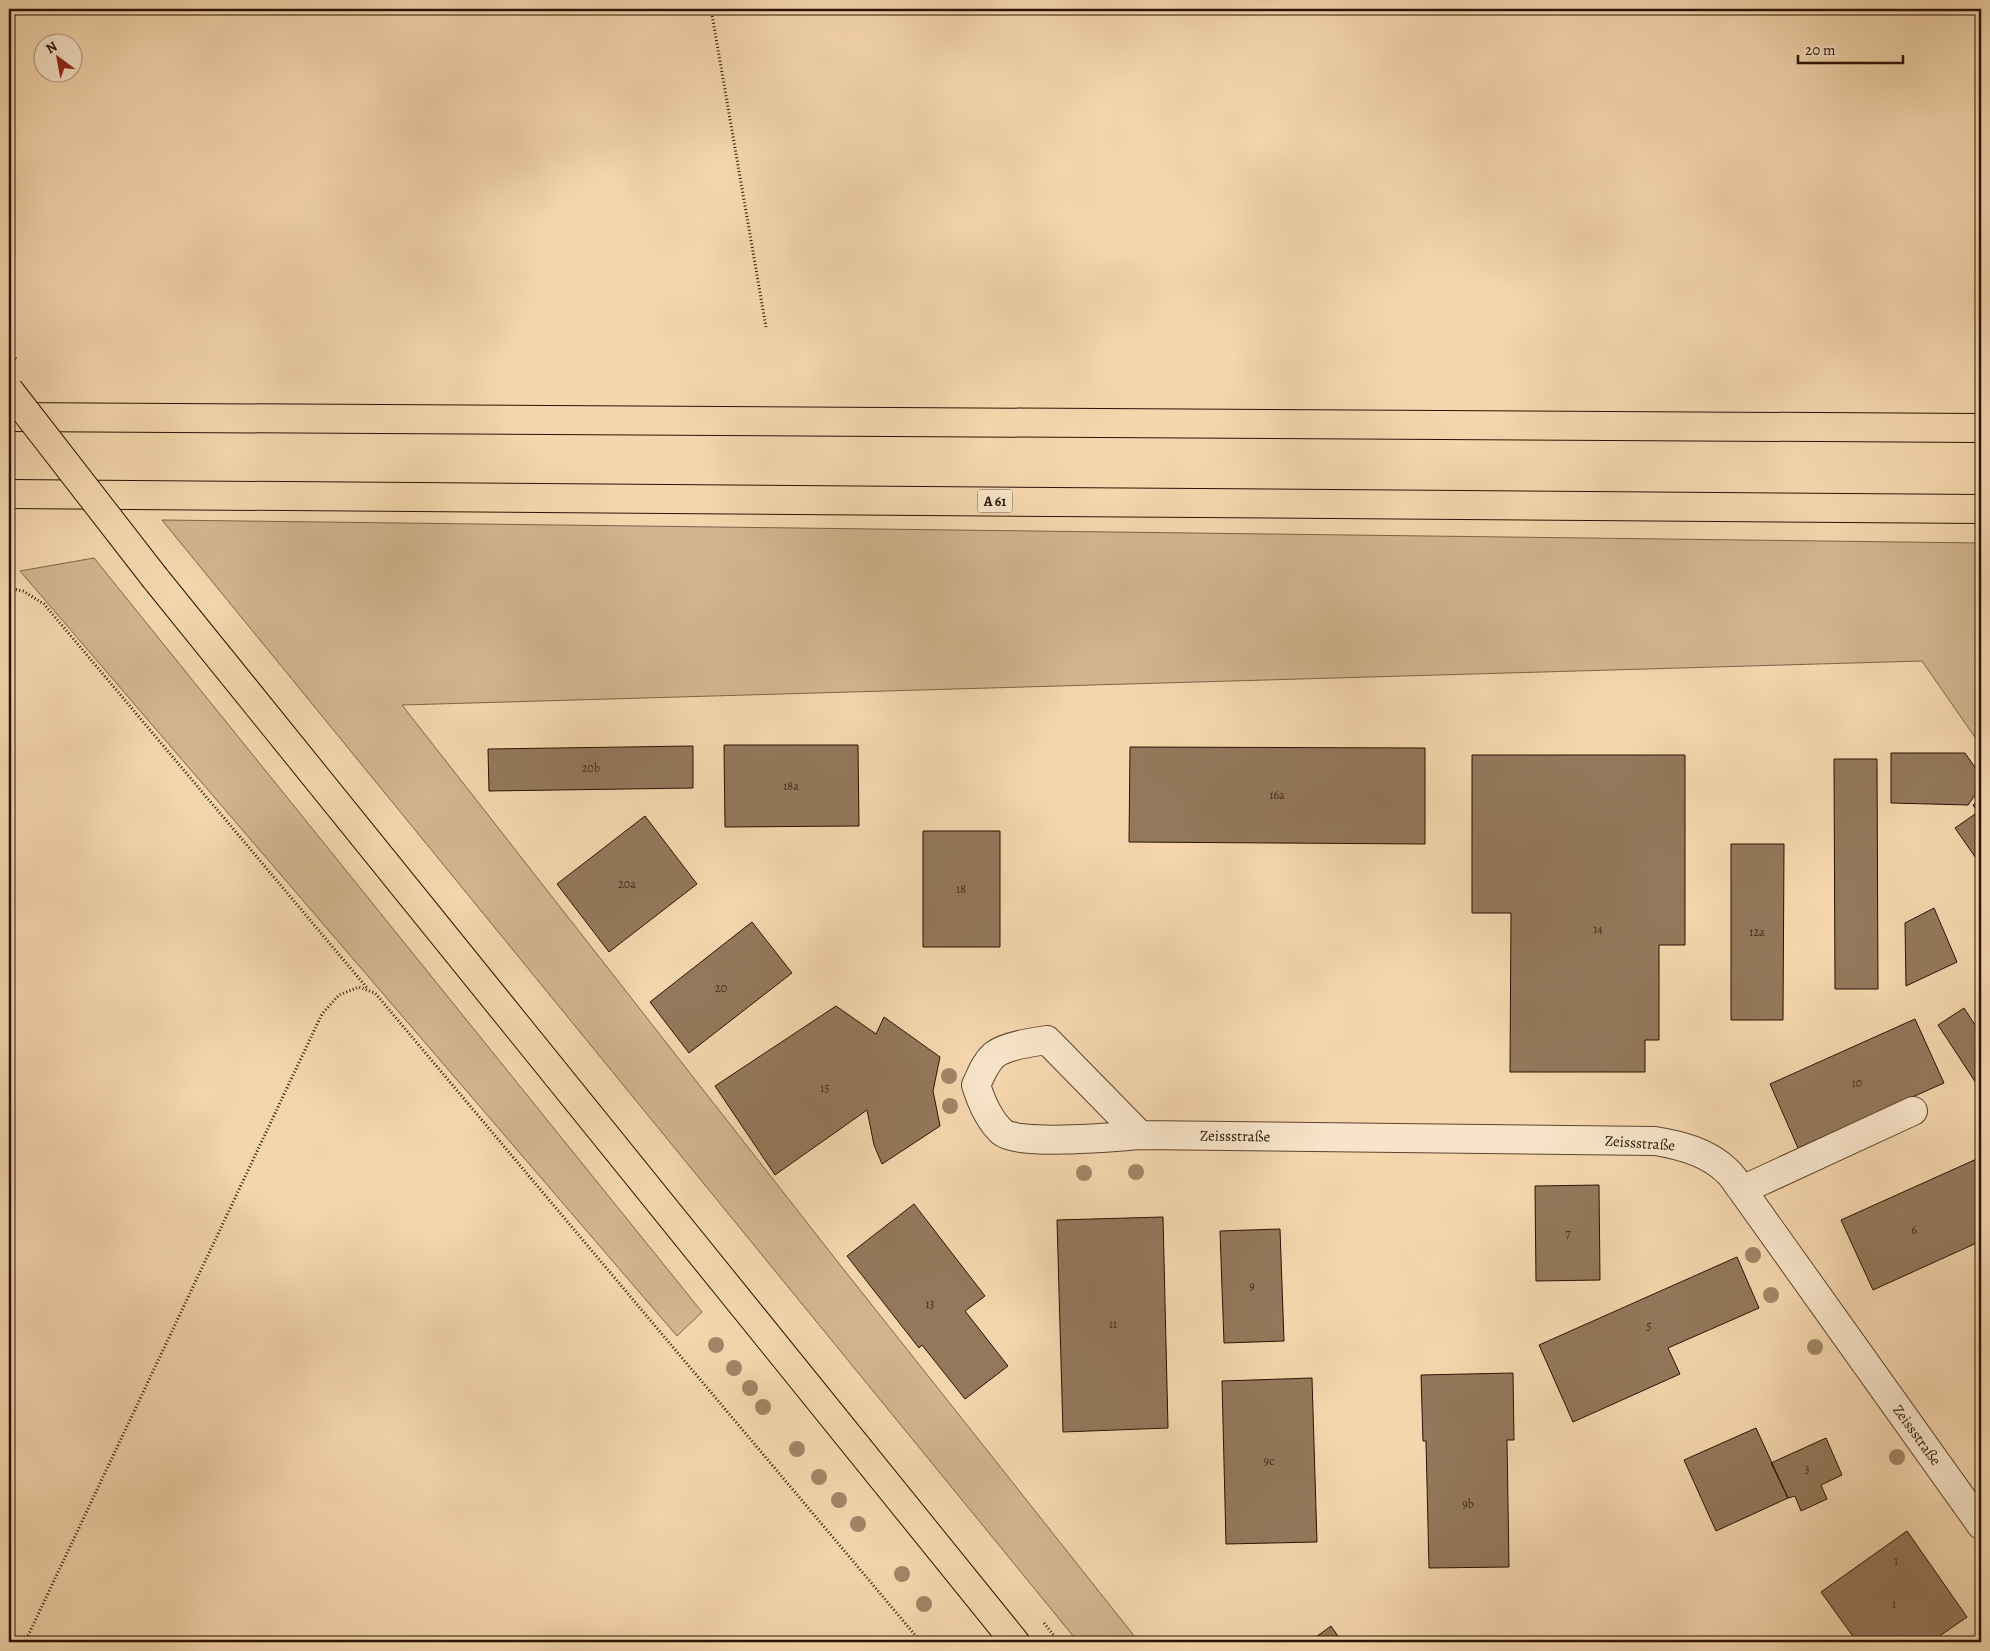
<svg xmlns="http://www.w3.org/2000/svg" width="1990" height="1651" viewBox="0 0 1990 1651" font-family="Alegreya,serif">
  <rect width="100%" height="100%" fill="#f4d5ac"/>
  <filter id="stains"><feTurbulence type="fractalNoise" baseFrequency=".004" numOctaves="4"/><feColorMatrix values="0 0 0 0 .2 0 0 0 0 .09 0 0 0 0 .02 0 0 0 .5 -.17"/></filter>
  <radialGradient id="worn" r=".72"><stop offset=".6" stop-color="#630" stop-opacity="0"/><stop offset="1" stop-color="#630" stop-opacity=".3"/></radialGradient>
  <!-- green -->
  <path fill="#d2b48f" stroke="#7e6449" d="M162,520L1981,543V746L1922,661L402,705L837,1261L1139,1642H1078Z
    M94,558L702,1312L677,1336L20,571Z"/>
  <!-- building -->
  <path fill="#94785b" stroke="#2b1303" d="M724,745H858L859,826L725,827Z
    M693,746V788L489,791L488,749Z
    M1130,747L1425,748V844L1129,842Z
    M1891,753H1965L1981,776V787L1968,805L1891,803Z
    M1472,755H1685V945H1659V1040H1645V1072H1510L1511,913H1472Z
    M1834,759H1877L1878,989H1835Z
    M1981,800V876L1975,867L1980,864L1955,828L1978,812L1973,805Z
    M645,816L697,884L609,952L557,884Z
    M923,831H1000V947H923Z
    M1731,844H1784L1783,1020H1731Z
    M1934,908L1957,962L1906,986L1905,923Z
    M752,922L792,973L689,1053L650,1002Z
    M836,1006L876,1034L884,1017L940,1057L933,1091L940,1126L882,1164L874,1145L867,1110L775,1175L715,1086Z
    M1964,1008L1981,1034V1079L1976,1083L1938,1025Z
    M1915,1019L1944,1083L1798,1148L1770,1084Z
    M1981,1157V1241L1873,1290L1841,1220Z
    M1599,1185L1600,1280L1536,1281L1535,1186Z
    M914,1204L985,1296L965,1311L1008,1366L965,1399L922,1345L919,1348L847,1256Z
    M1163,1217L1168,1428L1063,1432L1057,1220Z
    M1280,1229L1284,1341L1224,1343L1220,1231Z
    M1737,1257L1759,1308L1668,1348L1680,1374L1573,1422L1539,1345Z
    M1513,1373L1514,1440H1507L1509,1567L1429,1568L1426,1441H1423L1421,1375Z
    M1312,1378L1317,1542L1226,1544L1222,1381Z
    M1756,1428L1788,1498L1716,1531L1684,1460Z
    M1826,1438L1842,1475L1821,1485L1827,1499L1801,1511L1795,1496L1788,1498L1771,1463Z
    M1907,1531L1967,1617L1931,1642H1857L1821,1592Z
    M1331,1626L1342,1642H1309Z"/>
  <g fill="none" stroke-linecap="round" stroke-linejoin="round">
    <!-- minor casing -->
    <g stroke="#5d442d" stroke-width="30">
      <path id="minor" d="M1140,1135L1047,1040C1032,1042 1005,1046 994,1055C985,1063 981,1075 976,1085C981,1101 989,1120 1002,1132C1018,1146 1116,1137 1140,1135L1655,1141C1680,1145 1708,1152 1727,1171C1733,1176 1737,1184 1742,1190L1981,1525
        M1742,1190L1913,1111"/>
    </g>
    <!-- major casing -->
    <g stroke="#2b1303" stroke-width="30">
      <path id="major" d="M155,578L1015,1642"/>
    </g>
    <!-- highway casing -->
    <g stroke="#2b1303" stroke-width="30">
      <path id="highway" d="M9,417L1981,428
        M9,494L1981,509"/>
    </g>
    <!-- path -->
    <path stroke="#2b1303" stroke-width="3" stroke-dasharray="1 2.5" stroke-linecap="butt" d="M711,9L766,327
      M9,588L23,591L44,604L368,989
      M1044,1623L1059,1642
      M25,1642L322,1014L339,995L359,987L375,993L921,1642"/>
    <!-- minor -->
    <use href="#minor" stroke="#f8e4c9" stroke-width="28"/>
    <!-- major -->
    <use href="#major" stroke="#f4d5ac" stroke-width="28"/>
    <!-- highway -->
    <use href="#highway" stroke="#f4d5ac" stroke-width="28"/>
    <!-- major-bridge casing -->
    <g stroke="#2b1303" stroke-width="30" stroke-linecap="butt">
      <path id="major-bridge" d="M9,390L155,578"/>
    </g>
    <!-- path-bridge -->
    <path stroke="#2b1303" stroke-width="3" stroke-dasharray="1 2.5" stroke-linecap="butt" d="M9,350L16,359"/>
    <!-- major-bridge -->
    <use href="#major-bridge" stroke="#f4d5ac" stroke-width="28"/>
  </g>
  <!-- trees -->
  <g fill="#a18566">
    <circle cx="949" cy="1076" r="8"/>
    <circle cx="950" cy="1106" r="8"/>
    <circle cx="1136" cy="1172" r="8"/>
    <circle cx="1084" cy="1173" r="8"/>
    <circle cx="1753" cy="1255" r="8"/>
    <circle cx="1771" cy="1295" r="8"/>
    <circle cx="716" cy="1345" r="8"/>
    <circle cx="1815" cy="1347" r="8"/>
    <circle cx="734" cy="1368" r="8"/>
    <circle cx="750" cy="1388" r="8"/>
    <circle cx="763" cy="1407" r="8"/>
    <circle cx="797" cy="1449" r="8"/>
    <circle cx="1897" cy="1457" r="8"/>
    <circle cx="819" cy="1477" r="8"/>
    <circle cx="839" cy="1500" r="8"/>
    <circle cx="858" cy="1524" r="8"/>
    <circle cx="902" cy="1574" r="8"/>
    <circle cx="924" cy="1604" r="8"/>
  </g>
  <g text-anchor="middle" stroke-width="4" stroke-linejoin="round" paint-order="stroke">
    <!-- number labels -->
    <g font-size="12" fill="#452c19">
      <text x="591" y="772">20b</text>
      <text x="791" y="790">18a</text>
      <text x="1277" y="799">16a</text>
      <text x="627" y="888">20a</text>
      <text x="961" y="893">18</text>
      <text x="1598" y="933">14</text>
      <text x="1757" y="936">12a</text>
      <text x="721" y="992">20</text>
      <text x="1857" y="1087">10</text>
      <text x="825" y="1092">15</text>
      <text x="1914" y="1234">6</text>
      <text x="1568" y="1237">7</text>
      <text x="1252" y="1290">9</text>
      <text x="930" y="1308">13</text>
      <text x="1113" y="1328">11</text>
      <text x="1649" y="1330">5</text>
      <text x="1269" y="1465">9c</text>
      <text x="1807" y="1473">3</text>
      <text x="1468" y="1508">9b</text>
      <text x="1896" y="1565">1</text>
      <text x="1894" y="1608">1</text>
    </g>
    <!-- shield labels -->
    <rect fill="#f8e4c9" stroke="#68523e" stroke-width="1" x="977.5" y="489.5" width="35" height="23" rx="4"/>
    <g font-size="14" font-weight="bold" fill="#2b1303">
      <text x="995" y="506">A 61</text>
    </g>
    <!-- street labels -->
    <g font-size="15" fill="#2b1303" stroke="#f8e4c9">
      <text transform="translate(1235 1136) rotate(1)" y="5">Zeissstraße</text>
      <text transform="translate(1640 1143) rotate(4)" y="5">Zeissstraße</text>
      <text transform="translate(1917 1435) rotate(54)" y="5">Zeissstraße</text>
    </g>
  </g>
  <!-- margin -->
  <rect width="1990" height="1651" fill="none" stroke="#f4d5ac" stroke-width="30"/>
  <rect x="10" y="10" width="1970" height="1631" fill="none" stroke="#2b1303" stroke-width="2.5"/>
  <rect x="15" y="15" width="1960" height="1621" fill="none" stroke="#2b1303"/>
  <!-- north arrow -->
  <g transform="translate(58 58) rotate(328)"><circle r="24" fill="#f8e4c9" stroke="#a6907a"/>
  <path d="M0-4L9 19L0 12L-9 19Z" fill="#8f2418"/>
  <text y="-8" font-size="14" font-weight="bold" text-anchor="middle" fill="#2b1303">N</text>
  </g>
  <!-- scale -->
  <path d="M1798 55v8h105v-8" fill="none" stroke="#2b1303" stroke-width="2.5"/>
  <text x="1805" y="55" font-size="15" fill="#2b1303" stroke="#f8e4c9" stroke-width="4" paint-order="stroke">20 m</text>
  <rect width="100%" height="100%" filter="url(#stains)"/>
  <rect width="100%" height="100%" fill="url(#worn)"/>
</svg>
